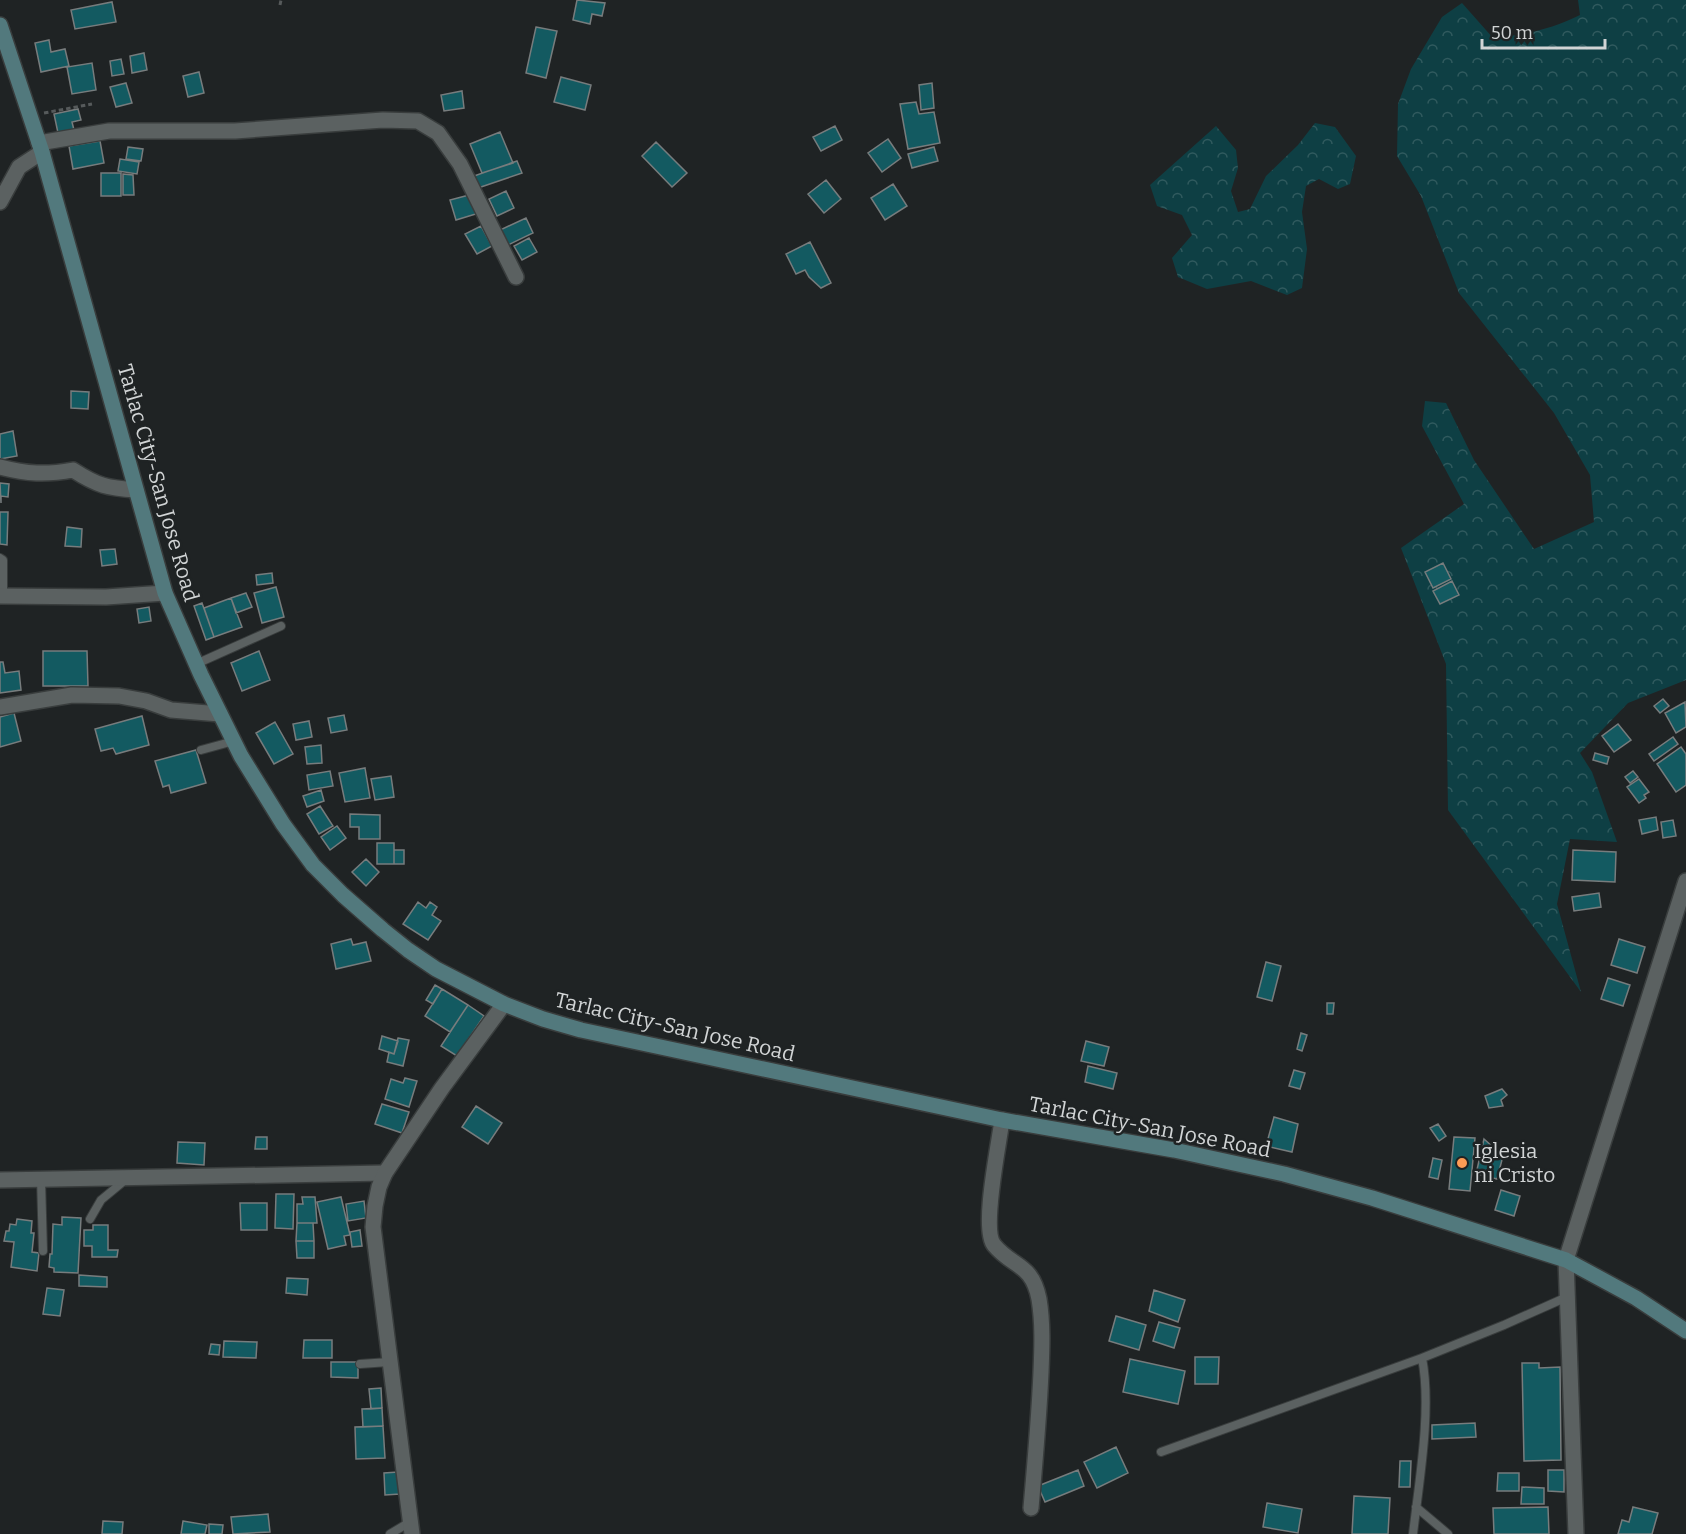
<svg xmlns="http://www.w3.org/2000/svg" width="1686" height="1534" viewBox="0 0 1686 1534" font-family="Bitter,serif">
  <defs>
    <pattern id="forest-crowns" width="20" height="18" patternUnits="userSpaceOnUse" patternTransform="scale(1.5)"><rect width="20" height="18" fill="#0e3f44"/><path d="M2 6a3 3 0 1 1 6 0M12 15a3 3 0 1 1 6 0" fill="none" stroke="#305a5e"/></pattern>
  </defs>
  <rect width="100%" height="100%" fill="#1f2324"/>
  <!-- forest -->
  <path fill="url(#forest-crowns)" d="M1578,0H1686V680L1628,703L1580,753L1592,772L1617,842L1570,839L1557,904L1581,992L1448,810L1446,664L1401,548L1464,504L1422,426L1425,401L1446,403L1474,460L1534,549L1594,522L1590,475L1554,413L1459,293L1421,196L1397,156L1398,104L1411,69L1442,17L1462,3L1493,38C1524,35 1552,29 1580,15Z
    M1315,123L1335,127L1356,156L1350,184L1338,189L1319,179L1306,186L1302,212L1307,249L1302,288L1287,295L1251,281L1207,289L1178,277L1172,258L1192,235L1182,215L1157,206L1150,185L1216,126L1236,150L1238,168L1231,191L1238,212L1250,209L1266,176L1298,145Z"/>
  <!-- building -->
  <path fill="#135a61" stroke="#777c7d" stroke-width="1.5" d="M577,0L605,3L602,16L592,14L590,24L573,20Z
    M112,2L116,22L75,29L71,10Z
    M536,27L557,31L546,78L526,73Z
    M49,40L51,52L65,49L69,66L41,72L35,43Z
    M144,53L147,70L132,73L130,56Z
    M121,59L124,74L112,76L110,61Z
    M92,63L96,90L72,94L67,67Z
    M199,72L204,93L188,97L183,76Z
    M561,77L591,85L585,110L554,102Z
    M126,83L132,103L116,107L110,87Z
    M932,83L934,108L921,110L919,85Z
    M462,91L464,108L444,111L441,95Z
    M916,102L919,114L934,112L940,143L908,149L900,104Z
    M78,109L81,120L72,122L74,130L58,133L54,114Z
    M835,126L842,140L821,151L813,137Z
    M500,132L513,163L482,173L470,144Z
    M888,139L901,158L882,172L868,153Z
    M100,141L104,163L73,169L69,146Z
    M656,142L687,173L672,187L642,156Z
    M128,147L143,149L141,161L126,159Z
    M934,147L938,161L912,168L908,154Z
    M120,159L139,162L137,174L118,171Z
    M517,161L522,173L478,188L474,176Z
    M101,173H121V196H101Z
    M123,174L133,175L134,195H123Z
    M826,180L841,199L824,213L808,194Z
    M893,184L907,206L885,220L871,198Z
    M506,191L514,208L497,216L489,199Z
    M473,194L479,213L456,220L450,200Z
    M526,218L533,233L508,245L500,230Z
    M481,226L492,246L477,254L465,234Z
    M529,238L537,252L522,260L514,246Z
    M810,242L831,283L821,288L809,277L805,270L796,274L786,254Z
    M71,391L89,392L88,409L71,408Z
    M13,431L17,456L0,459V434Z
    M0,483L9,484L8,497L1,496V503Z
    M0,512H8L7,545L0,544Z
    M67,527L82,529L81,547L65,546Z
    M115,549L117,564L102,566L100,550Z
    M1443,563L1451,579L1433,588L1425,572Z
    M272,573L273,583L257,585L256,575Z
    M1452,581L1459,595L1440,604L1433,591Z
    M276,587L284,617L262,623L254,593Z
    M246,593L252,607L236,613L231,598Z
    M231,598L242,627L214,637L204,608Z
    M202,603L214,637L206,640L194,606Z
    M149,607L151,621L139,623L137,609Z
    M43,651H87L88,686H43Z
    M259,651L270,680L242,691L231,663Z
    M0,662H3L5,673L19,671L21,690L0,693Z
    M1663,699L1669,706L1660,713L1654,706Z
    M1685,702L1686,727L1676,733L1665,713Z
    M14,713L21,741L0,747V717Z
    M344,715L347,730L331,733L328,718Z
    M142,716L149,745L116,754L113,748L101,751L95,729Z
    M309,721L312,737L296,740L293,724Z
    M275,722L293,754L274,764L256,733Z
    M1618,724L1631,740L1614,752L1602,736Z
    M1673,737L1678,744L1654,761L1649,754Z
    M321,745L322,763L307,764L305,747Z
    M1681,747L1686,754V785L1676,792L1657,764Z
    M196,750L206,783L171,793L169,785L163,787L155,761Z
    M1595,753L1609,757L1607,764L1593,760Z
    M365,768L370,798L345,802L339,773Z
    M330,771L333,786L309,790L307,775Z
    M1633,771L1638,777L1630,783L1625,777Z
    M391,776L394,797L375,800L371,779Z
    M1639,779L1649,792L1644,795L1646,798L1639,803L1627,787Z
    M321,790L324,801L307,807L303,796Z
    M320,806L333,826L319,834L307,814Z
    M350,814L380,815V839H359V827H350Z
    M1656,817L1658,830L1642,834L1639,820Z
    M1673,820L1676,836L1663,838L1661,822Z
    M337,826L346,838L330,850L321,837Z
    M377,843H394V864H377Z
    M394,850H404V864H394Z
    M1573,850L1616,852L1615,882L1572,880Z
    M366,859L379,872L366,886L352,872Z
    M1599,893L1601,907L1574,911L1572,897Z
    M418,902L426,908L430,902L437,907L432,915L441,921L428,940L403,924Z
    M351,939L353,945L366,942L371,961L336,969L331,944Z
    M1619,939L1645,947L1637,973L1611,965Z
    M1266,962L1281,966L1272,1001L1257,997Z
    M1608,978L1630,985L1623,1006L1601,999Z
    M435,985L442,989L433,1004L426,1000Z
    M442,989L468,1005L450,1032L425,1016Z
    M1327,1003H1334L1333,1014H1327Z
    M468,1005L484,1016L457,1056L441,1046Z
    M1301,1033L1307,1035L1302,1051L1297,1049Z
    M382,1036L398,1041L394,1054L379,1049Z
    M398,1038L409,1040L403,1066L387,1062L389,1052L394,1054Z
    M1086,1041L1109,1047L1104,1066L1081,1061Z
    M1088,1066L1117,1073L1113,1089L1085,1082Z
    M1294,1070L1305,1073L1300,1089L1289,1086Z
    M405,1078L417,1081L409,1107L385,1099L391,1079L403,1083Z
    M1502,1089L1507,1095L1501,1100L1503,1106L1489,1108L1485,1096Z
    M382,1104L409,1112L402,1133L375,1124Z
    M476,1106L502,1123L488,1144L462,1127Z
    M1274,1117L1298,1124L1292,1152L1266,1146Z
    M1438,1124L1446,1136L1439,1141L1430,1128Z
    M256,1137H267V1149H255Z
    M1454,1137L1475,1138L1470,1191L1449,1189Z
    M1484,1139L1503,1156L1497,1179L1476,1174Z
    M178,1142L205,1143L204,1165L177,1163Z
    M1433,1158L1442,1160L1438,1179L1429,1177Z
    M1501,1190L1520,1196L1514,1216L1495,1210Z
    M276,1194H294L293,1229L275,1228Z
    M302,1197H315L317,1223H297V1204H303Z
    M341,1197L350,1235L344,1236L346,1245L328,1249L317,1202Z
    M364,1201L366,1218L348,1221L346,1204Z
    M240,1203H267V1230H241Z
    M62,1217L81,1218L78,1273L54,1272V1268L49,1267L50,1254H52L53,1224L62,1225Z
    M17,1219L32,1221L31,1233H34L32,1252L39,1253L37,1271L11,1267L14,1242L4,1241L6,1231H9L10,1224L16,1225Z
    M297,1223H313L314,1241H296Z
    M93,1225H108V1250H118L117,1257H92V1246H84V1230H93Z
    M360,1230L362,1246L352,1247L350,1232Z
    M296,1241H314V1258H297Z
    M79,1275L107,1277V1287L79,1286Z
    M287,1278L308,1279L307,1295L286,1293Z
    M47,1288L64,1290L60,1316L43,1314Z
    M1154,1290L1185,1300L1178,1322L1149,1311Z
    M1116,1316L1146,1325L1139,1350L1109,1341Z
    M1159,1322L1180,1328L1174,1348L1153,1341Z
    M304,1340H332V1358H303Z
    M224,1341L257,1342L256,1358L223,1357Z
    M211,1344L220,1345L219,1355L209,1354Z
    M1195,1357H1219L1218,1384H1195Z
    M1130,1359L1185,1371L1178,1404L1123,1392Z
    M331,1362H358V1378L331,1377Z
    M1522,1363H1539V1368L1560,1367L1561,1460L1524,1461Z
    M381,1388L382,1408L371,1409L369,1389Z
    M382,1408L383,1426L363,1427L362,1409Z
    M1475,1423L1476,1437L1432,1439V1425Z
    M383,1426L385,1458L356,1459L355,1427Z
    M1116,1447L1128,1473L1097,1488L1084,1462Z
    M1400,1461H1411L1410,1487H1399Z
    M1078,1470L1084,1486L1045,1502L1038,1486Z
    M1548,1470H1564V1492L1548,1491Z
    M398,1472L400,1494L385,1495L384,1473Z
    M1498,1473H1519V1491H1497Z
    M1522,1487L1544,1488V1504H1521Z
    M1354,1496L1390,1498L1388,1534H1352Z
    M1267,1503L1302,1509L1298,1533L1263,1527Z
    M1548,1507L1549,1534H1494L1493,1508Z
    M1633,1507L1658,1513L1652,1534H1618L1622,1520L1629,1522Z
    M268,1514L270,1532L233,1534L231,1517Z
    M103,1521L123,1522L122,1534H102Z
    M183,1521L207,1525L205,1534H181Z
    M209,1524L223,1525L222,1534H209Z"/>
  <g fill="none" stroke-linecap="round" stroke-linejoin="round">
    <!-- service casing -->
    <g stroke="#393d3d" stroke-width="10">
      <path id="service" d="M0,558L3,560V596
        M196,664L281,626
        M201,750L234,741
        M41,1179L43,1251
        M90,1219L101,1200L124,1181
        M360,1364L389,1362
        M1161,1452L1422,1358
        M1416,1507L1448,1534
        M390,1534L410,1522
        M1413,1534C1419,1482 1432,1409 1422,1358L1504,1325L1567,1297"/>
    </g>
    <!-- minor casing -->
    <g stroke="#393d3d" stroke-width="18">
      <path id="minor" d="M39,143L109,131H235L383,120L418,121L438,133L460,164L516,277
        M0,202L19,167L42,152
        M0,467C27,474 46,475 73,470C98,486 107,488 136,490
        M0,596L106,597L165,593
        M0,707L72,695L119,696L146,701L171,710L220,714
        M1002,1120C999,1144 981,1229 994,1245C1013,1268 1032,1263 1039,1299C1043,1323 1042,1348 1041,1372C1039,1418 1035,1463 1031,1508
        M0,1180L385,1173
        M1576,1534L1566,1260L1686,881"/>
    </g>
    <!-- tertiary casing -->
    <g stroke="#393d3d" stroke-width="18">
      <path id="tertiary" d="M412,1534L373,1227L375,1206L379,1187L385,1173L442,1088L504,1004"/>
    </g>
    <!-- secondary casing -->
    <g stroke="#393d3d" stroke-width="18">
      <path id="secondary" d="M0,25L42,152L165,593L201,675L241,756L283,824L313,865L343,895L383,930L408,950L436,969L504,1004L543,1019L581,1030L1002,1120L1174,1150L1284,1174L1372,1198L1566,1260L1636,1298L1686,1331"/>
    </g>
    <!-- path -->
    <path stroke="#565a5b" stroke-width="3" stroke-dasharray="4.5 3" stroke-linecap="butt" d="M280,5L281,0
      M44,113L92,104"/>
    <!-- service -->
    <use href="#service" stroke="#5b6161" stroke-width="8"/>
    <!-- minor -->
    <use href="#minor" stroke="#5b6161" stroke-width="15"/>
    <!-- tertiary -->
    <use href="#tertiary" stroke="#5b6161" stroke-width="15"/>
    <!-- secondary -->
    <use href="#secondary" stroke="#52797d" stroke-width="15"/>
  </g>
  <!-- markers -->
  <circle fill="#fd9c55" stroke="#1f2324" stroke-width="2" cx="1462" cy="1163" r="6"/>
  <g text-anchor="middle" stroke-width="5" stroke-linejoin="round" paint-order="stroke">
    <!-- street labels -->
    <g font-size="21" fill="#d1d4d5" stroke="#1f2324">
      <text transform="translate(158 483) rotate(74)" y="7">Tarlac City-San Jose Road</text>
      <text transform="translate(675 1027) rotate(13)" y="7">Tarlac City-San Jose Road</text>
      <text transform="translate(1150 1127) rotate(11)" y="7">Tarlac City-San Jose Road</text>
    </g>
    <!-- poi labels -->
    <g font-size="21" fill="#d1d4d5" stroke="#1f2324" text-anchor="start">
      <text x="1474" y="1158">Iglesia<tspan x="1474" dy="24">ni Cristo</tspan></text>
    </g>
  </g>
  <!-- scale -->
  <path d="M1482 39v9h123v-9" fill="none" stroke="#d1d4d5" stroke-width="3"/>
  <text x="1491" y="39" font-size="18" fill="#d1d4d5" stroke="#1f2324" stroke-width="4.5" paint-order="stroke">50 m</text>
</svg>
